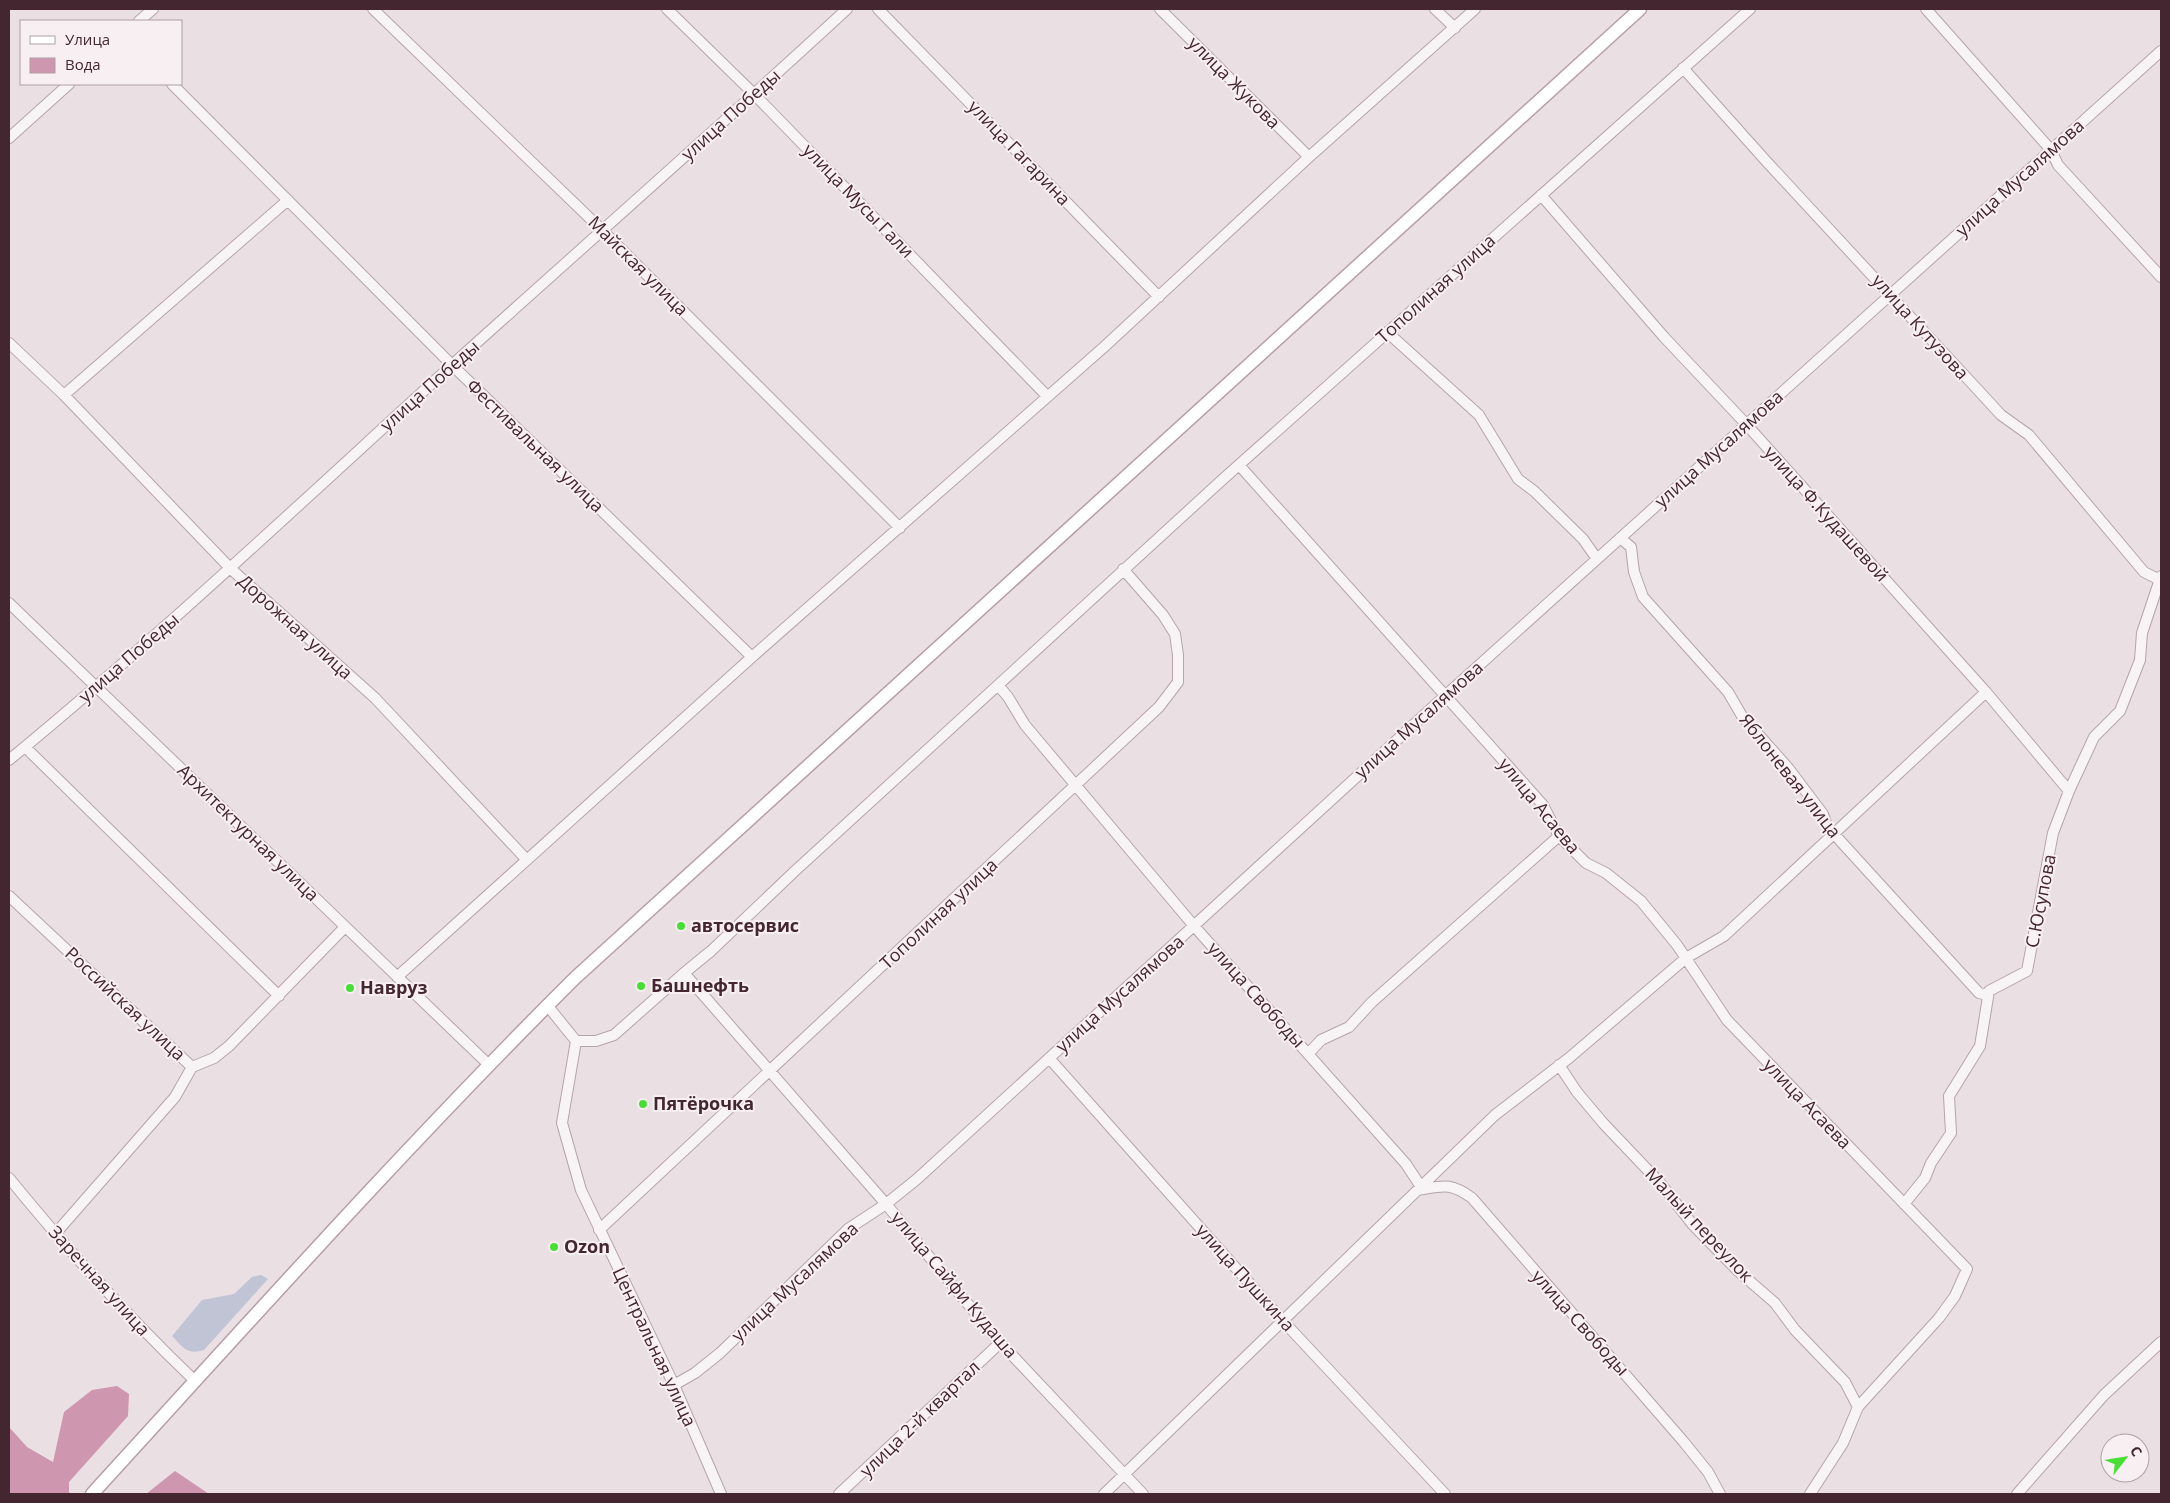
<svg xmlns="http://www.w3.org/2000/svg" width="2170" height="1503" viewBox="0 0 2170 1503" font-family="'Open Sans',sans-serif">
  <rect width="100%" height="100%" fill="#eae0e3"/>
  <!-- green -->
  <path fill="#c0c4d5" d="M261,1275L268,1279L204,1350C186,1355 184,1348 172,1336L202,1300L234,1294L252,1277Z"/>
  <!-- water -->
  <path fill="#cf96b0" d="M117,1386L129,1394L128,1416L69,1482V1492L71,1494H9V1427L27,1447L53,1462L64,1412L92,1390Z
    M175,1471L209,1494H146Z"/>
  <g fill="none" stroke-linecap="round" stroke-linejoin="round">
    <!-- minor casing -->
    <g stroke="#b5a4aa" stroke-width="12">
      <path id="minor" d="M373,9L602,230L900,528
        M667,9L754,94L1047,396
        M878,9L1159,297
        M1160,9L1309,157
        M1435,9L1455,28
        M1926,9L2051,150L2058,165L2161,277
        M139,21L153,9
        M1683,68L1766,161L1978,390L2001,415L2029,435L2144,572L2160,580
        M172,84L452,365L752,657
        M9,138L69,84
        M1541,195L1664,337L1746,424L1986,692L2069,791
        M1387,332L1479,415L1518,479L1534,491L1583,539L1597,559
        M9,343L64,395L231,569L375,698L526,859
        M64,395L288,200
        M1239,465L1543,805L1559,836L1586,863L1606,873L1641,901L1677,945L1727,1020L1967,1269L1955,1296L1939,1318L1858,1407L1843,1443L1810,1494
        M1620,538L1631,547L1634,572L1643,597L1728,692L1742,716L1789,769L1823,814L1827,826L1834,834L1979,993L1988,995
        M9,603L488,1064
        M998,685L1008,697L1025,725L1194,926L1406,1164L1421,1187
        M25,747L279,996
        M9,760C162,634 306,498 452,365C584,246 717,129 847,9
        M9,896L192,1067
        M684,973L711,951L796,870L1222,480L1750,9
        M397,977L752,657L1104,347L1309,157L1475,9
        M547,1005L576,1041L562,1123L581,1190L674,1385L721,1494
        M576,1041H596L614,1035L684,973L886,1204L995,1337L1143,1494
        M1308,1054L1321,1040L1349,1027L1372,1002L1559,836
        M1049,1058L1283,1321L1445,1494
        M1559,1065L1577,1092L1603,1123L1661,1184L1693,1225L1738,1271L1775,1303L1795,1330L1845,1382L1858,1407
        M192,1067L214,1058L229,1046L345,927
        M9,1178C67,1249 128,1317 194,1380
        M1418,1190C1443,1186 1450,1182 1472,1198L1683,1441L1708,1472L1720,1494
        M1904,1204L1925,1178L1931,1163L1951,1133L1949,1096L1980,1046L1989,991L2027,971L2053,833L2069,791L2094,737L2120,711L2140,660L2142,633L2161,576
        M599,1230L1159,707L1178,682V655L1175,634L1163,615L1123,569
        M55,1234L175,1097L192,1067
        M674,1385L695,1373L720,1353L848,1229L886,1204L917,1179L1445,696L2161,51
        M839,1494L1000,1343
        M1104,1494L1495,1115L1569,1058L1686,958L1724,936L1986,692
        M2017,1494L2104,1395L2161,1342"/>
    </g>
    <!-- major casing -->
    <g stroke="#b89da7" stroke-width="15">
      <path id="major" d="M92,1494C251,1320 408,1144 575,978L1640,9"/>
    </g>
    <!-- minor -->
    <use href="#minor" stroke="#f8f3f5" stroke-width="10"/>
    <!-- major -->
    <use href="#major" stroke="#fff" stroke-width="12"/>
  </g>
  <!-- markers -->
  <g fill="#49de36" stroke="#f8eff3" stroke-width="2">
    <circle cx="681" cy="926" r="5"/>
    <circle cx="641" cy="986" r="5"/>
    <circle cx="350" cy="988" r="5"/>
    <circle cx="643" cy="1104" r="5"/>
    <circle cx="554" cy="1247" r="5"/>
  </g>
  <g text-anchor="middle" stroke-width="4" stroke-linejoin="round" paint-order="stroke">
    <!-- street labels -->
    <g font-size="18" fill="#442630" stroke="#f8eff3">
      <text transform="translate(1234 83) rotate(45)" y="6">улица Жукова</text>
      <text transform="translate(731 115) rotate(-42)" y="6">улица Победы</text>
      <text transform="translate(1019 153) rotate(46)" y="6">улица Гагарина</text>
      <text transform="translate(2020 178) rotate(-42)" y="6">улица Мусалямова</text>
      <text transform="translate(858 201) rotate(46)" y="6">улица Мусы Гали</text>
      <text transform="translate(638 266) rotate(45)" y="6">Майская улица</text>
      <text transform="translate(1436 289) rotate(-42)" y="6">Тополиная улица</text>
      <text transform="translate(1920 327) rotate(48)" y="6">улица Кутузова</text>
      <text transform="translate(430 386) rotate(-42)" y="6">улица Победы</text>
      <text transform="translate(535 446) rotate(44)" y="6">Фестивальная улица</text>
      <text transform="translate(1719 449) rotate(-42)" y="6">улица Мусалямова</text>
      <text transform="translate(1826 514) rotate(48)" y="6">улица Ф.Кудашевой</text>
      <text transform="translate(295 627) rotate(42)" y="6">Дорожная улица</text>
      <text transform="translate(129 658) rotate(-41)" y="6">улица Победы</text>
      <text transform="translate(1419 720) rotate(-42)" y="6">улица Мусалямова</text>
      <text transform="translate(1790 776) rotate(52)" y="6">Яблоневая улица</text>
      <text transform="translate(1539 806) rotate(51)" y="6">улица Асаева</text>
      <text transform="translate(248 833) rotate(44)" y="6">Архитектурная улица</text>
      <text transform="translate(2041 901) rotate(-79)" y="6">С.Юсупова</text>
      <text transform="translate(939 914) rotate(-43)" y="6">Тополиная улица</text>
      <text transform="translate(1120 994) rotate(-42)" y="6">улица Мусалямова</text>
      <text transform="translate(1256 995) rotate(48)" y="6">улица Свободы</text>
      <text transform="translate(125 1004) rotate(43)" y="6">Российская улица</text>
      <text transform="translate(1807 1104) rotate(46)" y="6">улица Асаева</text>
      <text transform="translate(1699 1225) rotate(47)" y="6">Малый переулок</text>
      <text transform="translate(1245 1278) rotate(48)" y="6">улица Пушкина</text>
      <text transform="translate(99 1281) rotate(48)" y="6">Заречная улица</text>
      <text transform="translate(795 1282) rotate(-43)" y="6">улица Мусалямова</text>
      <text transform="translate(954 1285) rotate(50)" y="6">улица Сайфи Кудаша</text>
      <text transform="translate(1580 1323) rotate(48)" y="6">улица Свободы</text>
      <text transform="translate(654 1347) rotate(65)" y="6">Центральная улица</text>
      <text transform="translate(920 1419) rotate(-44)" y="6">улица 2-й квартал</text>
    </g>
    <!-- poi labels -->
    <g font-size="18" font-weight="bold" fill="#442630" stroke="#f8eff3" text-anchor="start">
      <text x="691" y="932">автосервис</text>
      <text x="651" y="992">Башнефть</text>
      <text x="360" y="994">Навруз</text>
      <text x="653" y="1110">Пятёрочка</text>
      <text x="564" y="1253">Ozon</text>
    </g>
  </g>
  <!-- border -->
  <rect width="2170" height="1503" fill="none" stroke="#442630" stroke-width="20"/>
  <!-- legend -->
  <rect x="20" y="20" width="162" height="65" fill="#f8eff3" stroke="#b09fa5"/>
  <rect x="30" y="36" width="25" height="8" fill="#ffffff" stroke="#b09fa5"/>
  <text x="65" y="45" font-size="15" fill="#442630">Улица</text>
  <rect x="30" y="58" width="25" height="15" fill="#cf96b0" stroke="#b09fa5"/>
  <text x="65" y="70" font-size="15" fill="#442630">Вода</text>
  <!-- north arrow -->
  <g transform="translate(2125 1458) rotate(59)"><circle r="24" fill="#f8eff3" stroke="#b09fa5"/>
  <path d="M0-4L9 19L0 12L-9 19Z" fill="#49de36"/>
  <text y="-8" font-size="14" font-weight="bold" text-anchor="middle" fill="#442630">С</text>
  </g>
</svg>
